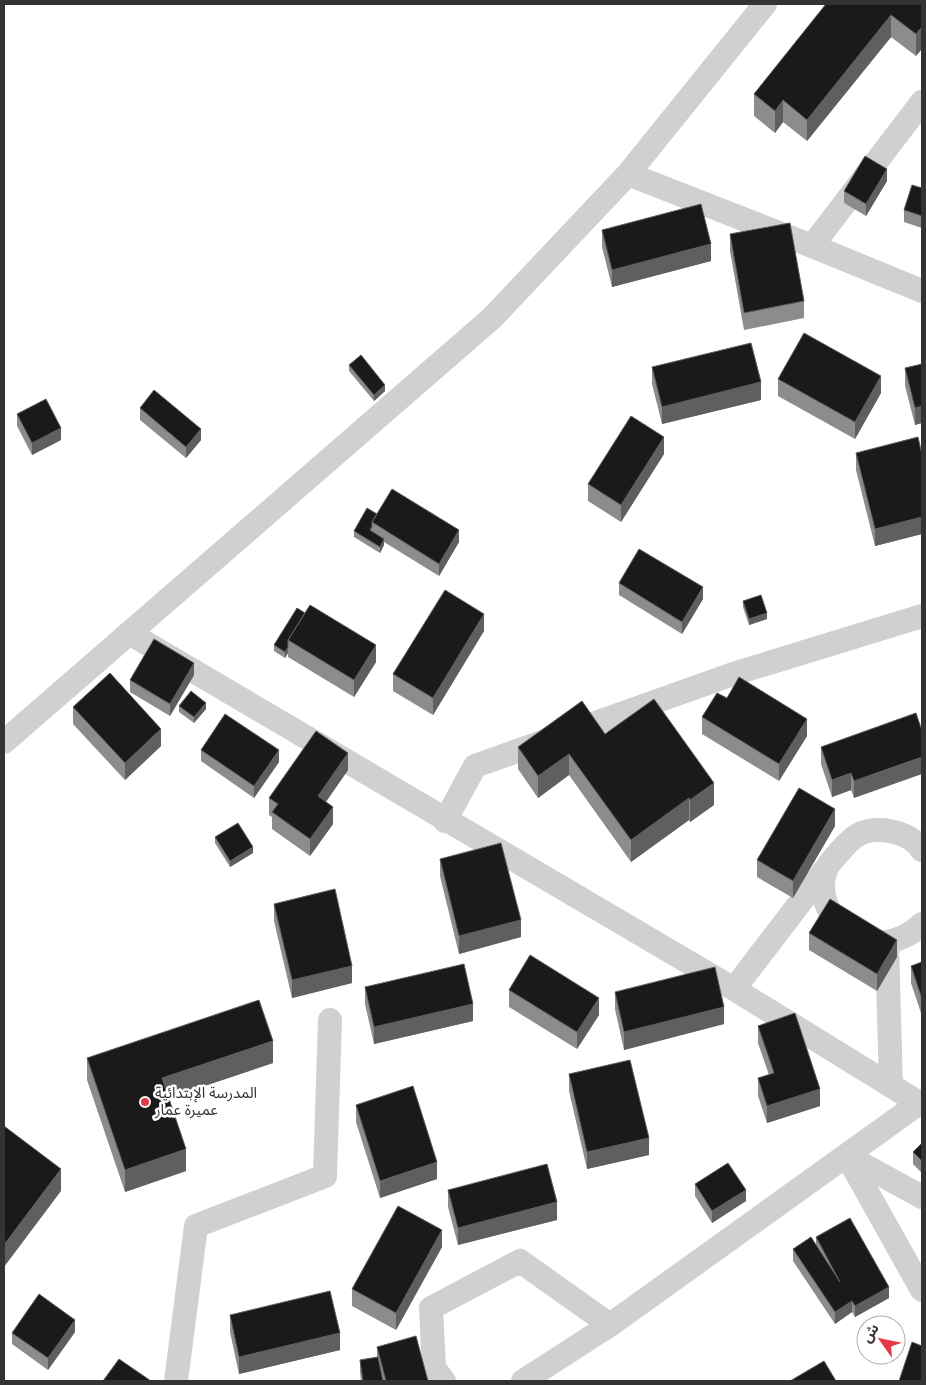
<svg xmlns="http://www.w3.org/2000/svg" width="926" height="1385" viewBox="0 0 926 1385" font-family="'IBM Plex Sans','Noto Sans Arabic',sans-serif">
  <rect width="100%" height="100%" fill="#fff"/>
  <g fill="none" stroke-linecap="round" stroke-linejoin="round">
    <!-- minor -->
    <path stroke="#d0d0d0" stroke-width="24" d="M628,174L812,246L922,291
      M812,246L922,102
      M129,633L734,989L919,1103
      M4,742L492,318L628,174L765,4
      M445,821L475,766L733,674L922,616
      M922,850C913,836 894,830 878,830C861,830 853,837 842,849C837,855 828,863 826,870C821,882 823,896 828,908C844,948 892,953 922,924
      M887,943L891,1086
      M734,989L825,870
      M922,1197L847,1156L922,1290
      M176,1381L196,1226L325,1176L330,1020
      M444,1381L434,1368L431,1308L520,1261L610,1325
      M523,1381L610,1325L922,1101"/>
  </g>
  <!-- wall -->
  <path fill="#8c8c8c" d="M826,4H922L916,56L891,37L807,141L783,122L775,133L754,116V94Z
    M887,181L866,216L844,203V191Z
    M922,188V228L904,222V210Z
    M602,230L711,261L612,287L602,247Z
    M730,234L804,301V318L744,330L730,251Z
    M922,364V423L915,425L905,386V368Z
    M349,365L385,391L374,401L349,371Z
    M652,367L761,400L662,424L652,384Z
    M778,379L881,393L855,439L778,396Z
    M140,408L201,440L186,458L140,420Z
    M17,414L61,440L32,455L17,426Z
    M856,453L922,455V534L875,546L856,470Z
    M664,454L621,522L588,501V484Z
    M377,514L459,542L439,576L384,542V545L380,553L354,537V531Z
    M619,583L703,599L682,634L619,595Z
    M743,601L767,619L749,625L743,607Z
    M297,608L376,662L354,697L288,657V653L285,658L274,651V645Z
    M484,631L433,715L393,691V674Z
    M194,675L170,716L130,692V680Z
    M727,698L807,736L779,781L702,734V717Z
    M179,706L206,709L194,723L179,712Z
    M73,707L161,746L125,780L73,724Z
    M916,713L854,798L851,790L832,797L821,764V747Z
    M605,734L714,805L690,822L689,820L631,862L569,775L538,798L518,769V747Z
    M201,750L279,762L254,798L201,761Z
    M348,770L326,802L333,824L310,856L272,829V817L269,815V798Z
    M835,826L793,898L757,877V860Z
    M215,837L253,853L230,867L215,843Z
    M440,859L521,937L459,954L440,876Z
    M274,904L352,983L292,998L274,921Z
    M809,933L897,957L877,991L809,950Z
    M922,962V1016L911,983V966Z
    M365,987L473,1021L374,1044L365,1004Z
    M509,990L599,1015L577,1049L509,1007Z
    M615,992L724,1024L624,1050L615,1009Z
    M758,1026L820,1106L767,1123L758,1096V1078L769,1075L758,1043Z
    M87,1058L273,1063L169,1098L186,1171L125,1192L87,1080Z
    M569,1074L649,1155L587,1169L569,1091Z
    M356,1105L437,1179L380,1198L356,1122Z
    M922,1143V1173L913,1164V1152Z
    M695,1184L746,1201L712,1223L695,1196Z
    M448,1190L557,1220L458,1245L448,1207Z
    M816,1237L889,1298L855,1317L852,1312L835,1324L793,1261V1249L816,1245Z
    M442,1247L396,1330L352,1306V1289Z
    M230,1315L340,1350L239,1374L230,1332Z
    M75,1332L48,1370L12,1344V1333Z
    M377,1347L428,1381H361L360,1372V1360L377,1357Z"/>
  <!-- shaded-wall -->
  <path fill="#5f5f5f" d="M891,15V37L807,141V120Z
    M922,27V49L916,56V34Z
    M783,100V122L775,133V111Z
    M887,169V181L866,216V204Z
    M711,244V261L612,287V270Z
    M881,376V393L855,439V422Z
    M761,382V400L662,424V407Z
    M385,385V391L374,401V395Z
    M922,406V423L915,425V408Z
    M61,428V440L32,455V443Z
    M201,429V440L186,458V447Z
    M664,437V454L621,522V505Z
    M922,517V534L875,546V529Z
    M459,530V542L439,576V564Z
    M384,539V545L380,553V547Z
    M703,587V599L682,634V622Z
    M767,613V619L749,625V619Z
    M484,614V631L433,715V698Z
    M376,645V662L354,697V680Z
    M288,647V653L285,658V652Z
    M194,663V675L170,716V704Z
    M206,703V709L194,723V717Z
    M807,719V736L779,781V764Z
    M161,729V746L125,780V763Z
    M279,750V762L254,798V786Z
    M348,753V770L318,813V796Z
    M569,754V775L538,798V776Z
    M922,757V774L854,798V781Z
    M851,773V790L832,797V780Z
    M714,783V805L690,822V800Z
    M689,798V820L631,862V840Z
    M333,807V824L310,856V839Z
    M835,809V826L793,898V881Z
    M253,847V853L230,867V861Z
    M521,920V937L459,954V936Z
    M897,940V957L877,991V974Z
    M352,966V983L292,998V980Z
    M599,998V1015L577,1049V1032Z
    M473,1004V1021L374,1044V1027Z
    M724,1007V1024L624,1050V1032Z
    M273,1041V1063L162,1100V1078Z
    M820,1089V1106L767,1123V1106Z
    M649,1138V1155L587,1169V1152Z
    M186,1149V1171L125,1192V1170Z
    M437,1162V1179L380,1198V1181Z
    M61,1169V1191L4,1267V1245Z
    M746,1190V1201L712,1223V1211Z
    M557,1202V1220L458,1245V1228Z
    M442,1230V1247L396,1330V1313Z
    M889,1287V1298L855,1317V1306Z
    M852,1301V1312L835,1324V1312Z
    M75,1320V1332L48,1370V1358Z
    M340,1333V1350L239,1374V1357Z"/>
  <!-- building -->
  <path fill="#1a1a1a" stroke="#5f5f5f" d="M826,4H922V27L916,34L891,15L807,120L783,100L775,111L754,94Z
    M865,156L887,169L866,204L844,191Z
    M912,185L922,188V216L904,210Z
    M701,204L711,244L612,270L602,230Z
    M790,223L804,301L744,313L730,234Z
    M804,333L881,376L855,422L778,379Z
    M751,343L761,382L662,407L652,367Z
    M361,355L385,385L374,395L349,365Z
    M922,364V406L915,408L905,368Z
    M154,390L201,429L186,447L140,408Z
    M46,399L61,428L32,443L17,414Z
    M631,416L664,437L621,505L588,484Z
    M918,437L922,455V517L875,529L856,453Z
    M392,489L459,530L439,564L372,522Z
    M367,508L377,514L372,522V527L370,530L384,539L380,547L354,531Z
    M639,549L703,587L682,622L619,583Z
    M445,590L484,614L433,698L393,674Z
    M761,595L767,613L749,619L743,601Z
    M310,605L376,645L354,680L288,640Z
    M297,608L305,613L288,640V647L285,652L274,645Z
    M154,639L194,663L170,704L130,680Z
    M110,673L161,729L125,763L73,707Z
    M739,677L807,719L779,764L702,717L717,693L727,698Z
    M191,691L206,703L194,717L179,706Z
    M654,699L714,783L690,800L689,798L631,840L569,754L538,776L518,747L582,701L605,734Z
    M916,713L922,731V757L854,781L851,773L832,780L821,747Z
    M225,714L279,750L254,786L201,750Z
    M316,731L348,753L318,796L333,807L310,839L272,812L278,804L269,798Z
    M799,788L835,809L793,881L757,860Z
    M238,823L253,847L230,861L215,837Z
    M501,843L521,920L459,936L440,859Z
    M335,889L352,966L292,980L274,904Z
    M830,899L897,940L877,974L809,933Z
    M530,955L599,998L577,1032L509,990Z
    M922,962V999L911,966Z
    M464,964L473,1004L374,1027L365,987Z
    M715,967L724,1007L624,1032L615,992Z
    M259,1000L273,1041L162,1078L186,1149L125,1170L87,1058Z
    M795,1013L820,1089L767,1106L758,1078L774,1073L758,1026Z
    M630,1060L649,1138L587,1152L569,1074Z
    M413,1086L437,1162L380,1181L356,1105Z
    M4,1126L61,1169L4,1245Z
    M922,1143V1161L913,1152Z
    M728,1163L746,1190L712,1211L695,1184Z
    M547,1164L557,1202L458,1228L448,1190Z
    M398,1206L442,1230L396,1313L352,1289Z
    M850,1218L889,1287L855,1306L852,1301L835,1312L793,1249L811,1237L840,1282L816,1237Z
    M330,1291L340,1333L239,1357L230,1315Z
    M39,1294L75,1320L48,1358L12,1333Z
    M416,1336L428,1381H386L377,1347Z
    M912,1342L922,1346V1381H899Z
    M378,1357L383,1381H363L360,1360Z
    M119,1359L151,1381H103Z
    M824,1361L836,1381H790Z"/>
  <!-- markers -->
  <circle fill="#e63946" stroke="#fff" stroke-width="2" cx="145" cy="1102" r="5"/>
  <g text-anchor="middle" stroke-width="5" stroke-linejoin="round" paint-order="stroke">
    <!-- poi labels -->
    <g font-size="15" fill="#333" stroke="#fff" text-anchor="start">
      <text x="155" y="1098">المدرسة الإبتدائية<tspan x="155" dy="17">عميرة عمار</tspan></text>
    </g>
  </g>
  <!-- border -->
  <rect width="926" height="1385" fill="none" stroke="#333333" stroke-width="10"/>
  <!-- north arrow -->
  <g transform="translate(881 1340) rotate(303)"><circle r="24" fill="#ffffff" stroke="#adadad"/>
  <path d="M0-4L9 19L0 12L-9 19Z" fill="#e63946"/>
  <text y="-8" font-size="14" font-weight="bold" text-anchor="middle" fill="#333333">ش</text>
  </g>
</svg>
